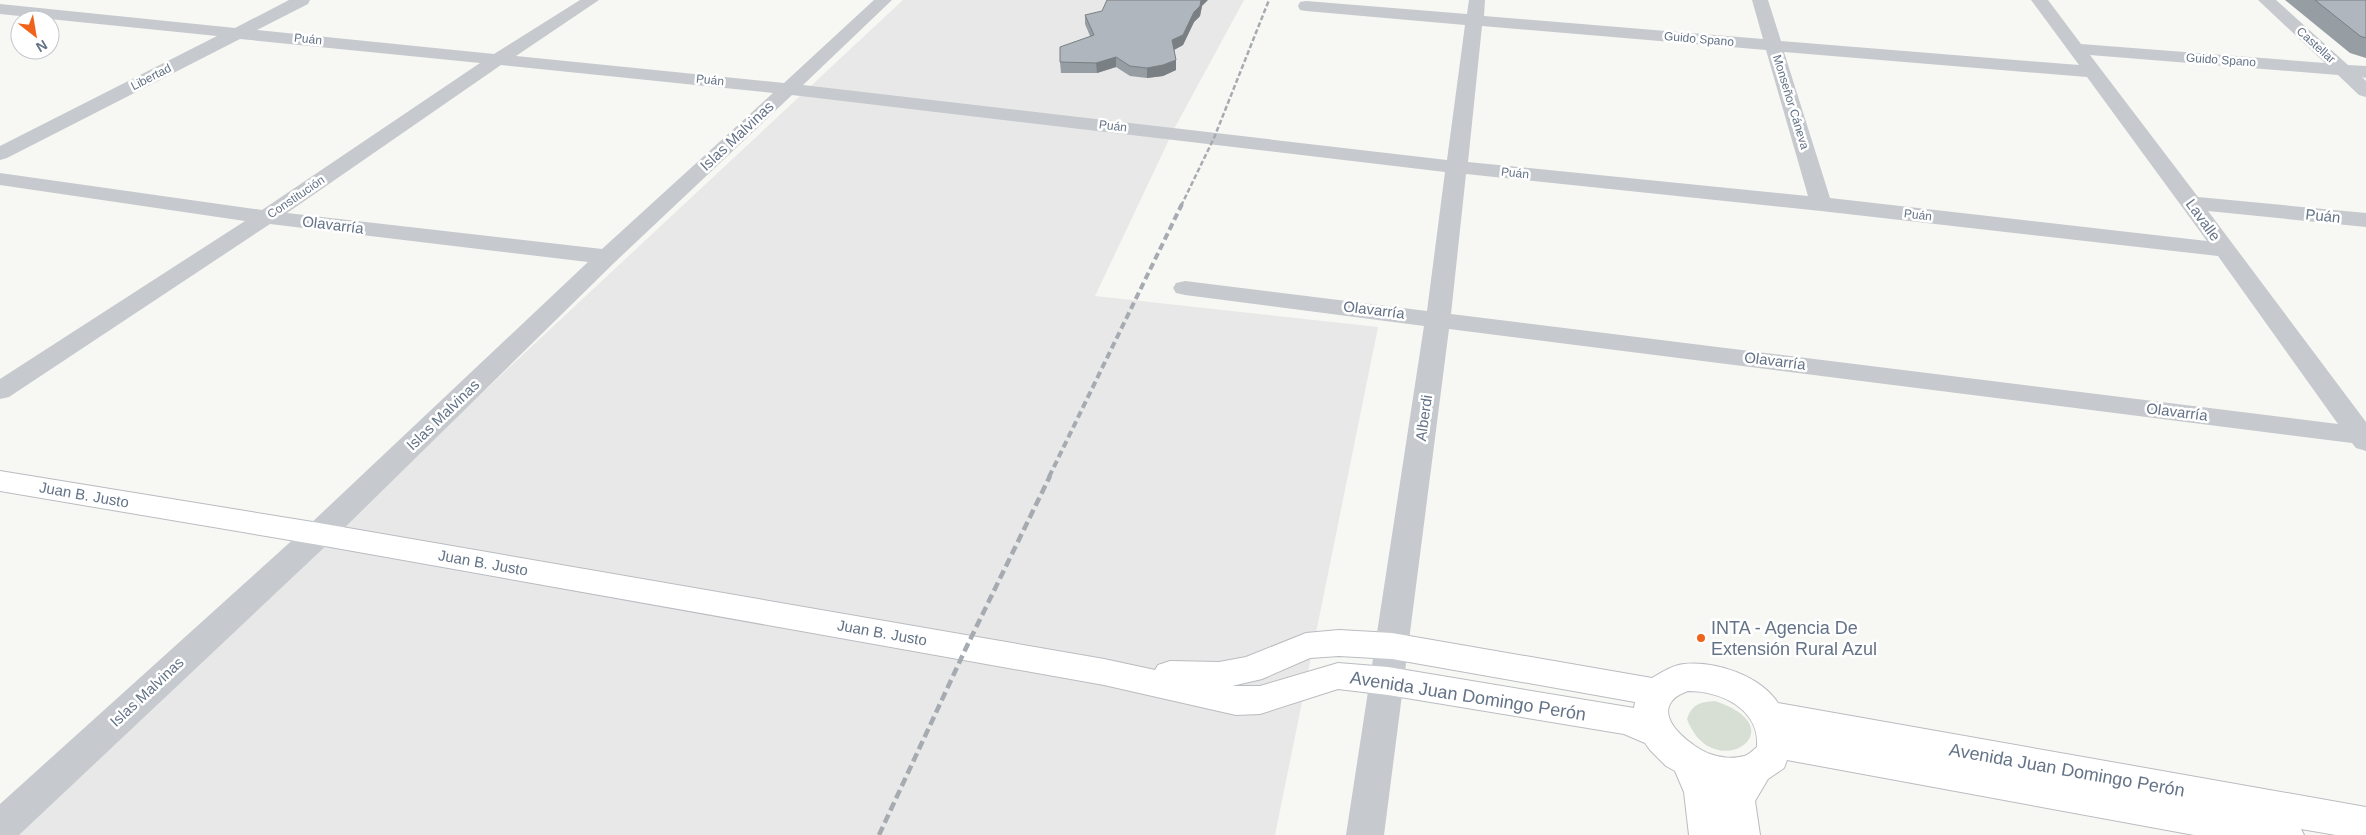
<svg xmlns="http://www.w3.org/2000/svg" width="2366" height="835" viewBox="0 0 2366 835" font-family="Arial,sans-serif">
  <rect width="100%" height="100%" fill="#f7f7f3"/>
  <!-- built -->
  <path fill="#e7e8e7" d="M903,0H1244L1174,129L1095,296L1378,327L1275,835H8Z"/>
  <!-- green -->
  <path fill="#d7dfd4" d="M1715,701C1800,729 1712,787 1687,719C1692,704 1700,702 1715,701Z"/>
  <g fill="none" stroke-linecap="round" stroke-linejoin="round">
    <!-- major casing -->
    <g stroke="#b9bcc1" stroke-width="2">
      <path id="major" d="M0,471L319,523L1104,659L1155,670L1158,665L1170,661L1219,662L1246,657L1306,633L1339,630L1392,633L1652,678C1662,672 1673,665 1684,664C1717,661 1760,676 1778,703L2366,807V835H2336L2301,829L2304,835H2194L1787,760L1784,768L1768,779L1755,801L1760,835H1689L1684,792L1675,771L1666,766L1650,750L1645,743L1624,734L1388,695L1338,689L1260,714L1236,715L1104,685L319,545L0,491ZM1339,656L1392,659L1635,702L1634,708L1388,667L1338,663L1260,686H1232L1262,679L1310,658ZM1688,691C1721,691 1760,709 1757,747C1753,750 1749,755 1744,756C1734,759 1720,758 1710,754C1694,748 1656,721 1672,701C1675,696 1683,693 1688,691Z"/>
    </g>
    <!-- minor -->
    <path fill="#c6c9cd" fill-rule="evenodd" d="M289,0H310L308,4L257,30L494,54L580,0H599L516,56L784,83L874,0H892L803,85L1447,160L1465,25L1306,11L1300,10L1298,6L1300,2L1306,1L1467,14L1469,0H1485L1484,16L1763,39L1752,0H1768L1781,41L2079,65L2031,0H2048L2081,44L2325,63L2258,0H2276L2348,65L2366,66V78L2362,77L2366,81V97L2359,95L2338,75L2090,55L2198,197L2366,213V227L2208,211L2366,422V451L2356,448L2352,443L1449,329L1384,835H1346L1424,326L1185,295L1176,293L1173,288L1176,283L1185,281L1427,311L1445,172L792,95L615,262L330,542L19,835H0V804L308,526L588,262L270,224L9,397L0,399V379L245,221L0,185V173L262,210L480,63L240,39L7,158L0,160V146L217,36L0,14V4L235,28ZM1482,26L1766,50L1808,196L1468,162ZM1784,52L2087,77L2207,241L1830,198ZM501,65L773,93L602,249L287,213ZM1466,174L1821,211L2218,256L2338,424L1451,314Z"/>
    <!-- major -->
    <use href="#major" fill="#fff" fill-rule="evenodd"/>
    <!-- rail-far2 -->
    <path stroke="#a6abb2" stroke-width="2.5" stroke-dasharray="5 2.5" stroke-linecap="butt" d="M1181,206L1214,138L1269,0"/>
    <!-- rail-far1 -->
    <path stroke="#a6abb2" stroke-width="4" stroke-dasharray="7 4" stroke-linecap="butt" d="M1049,477L1182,204"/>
    <!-- rail -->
    <path stroke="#a6abb2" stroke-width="4.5" stroke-dasharray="9 4.5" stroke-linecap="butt" d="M879,835L966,648L1050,476"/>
  </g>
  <!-- wall -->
  <path fill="#969da3" d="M2285,0H2366V58L2350,53Z
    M1202,6L1200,16L1194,22L1183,45L1174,50L1176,60V70L1163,76L1147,78L1130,76L1116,67L1097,73H1061L1060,62L1090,36L1085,24V15Z"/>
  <!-- shaded-wall -->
  <path fill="#7a7f84" d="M1201,0H1208L1202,6L1200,16L1194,22L1183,45L1172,51V40L1194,12Z
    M1116,57V67L1097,73L1096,63Z
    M1176,60V70L1163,76L1147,78V68Z"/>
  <!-- building -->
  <path fill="#afb6bd" stroke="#7a7f84" d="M1107,0H1201L1200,6L1194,12L1183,35L1172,40L1176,60L1163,65L1147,68L1130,66L1116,57L1096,63L1060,62V47L1094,35L1085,15L1102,11Z
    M2315,0H2366V38L2360,36Z"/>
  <!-- markers -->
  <circle fill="#ef631b" stroke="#fff" stroke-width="2" cx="1701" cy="638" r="5"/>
  <g text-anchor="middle" stroke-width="5" stroke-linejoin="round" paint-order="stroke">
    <!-- far-street labels -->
    <g font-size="12" fill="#647387" stroke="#fff">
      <text transform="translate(308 39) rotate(6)" y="4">Puán</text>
      <text transform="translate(1699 39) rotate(5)" y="4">Guido Spano</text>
      <text transform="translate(2316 45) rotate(42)" y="4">Castellar</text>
      <text transform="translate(2221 60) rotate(4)" y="4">Guido Spano</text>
      <text transform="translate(151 77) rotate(-27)" y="4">Libertad</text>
      <text transform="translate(710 80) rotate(6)" y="4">Puán</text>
      <text transform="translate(1791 102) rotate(73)" y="4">Monseñor Cáneva</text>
      <text transform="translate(1113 126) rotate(7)" y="4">Puán</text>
      <text transform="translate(1515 173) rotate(6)" y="4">Puán</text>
      <text transform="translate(296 197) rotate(-34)" y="4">Constitución</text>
      <text transform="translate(1918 215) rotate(7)" y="4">Puán</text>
    </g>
    <!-- street labels -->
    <g font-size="15" fill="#647387" stroke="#fff">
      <text transform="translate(737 136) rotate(-43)" y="5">Islas Malvinas</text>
      <text transform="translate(2323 216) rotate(6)" y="5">Puán</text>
      <text transform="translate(2203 220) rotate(54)" y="5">Lavalle</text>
      <text transform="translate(333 225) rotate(7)" y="5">Olavarría</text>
      <text transform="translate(1374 310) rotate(7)" y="5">Olavarría</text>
      <text transform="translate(1775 361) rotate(7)" y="5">Olavarría</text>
      <text transform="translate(2177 412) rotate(7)" y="5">Olavarría</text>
      <text transform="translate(443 415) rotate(-44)" y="5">Islas Malvinas</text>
      <text transform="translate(1424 418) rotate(-82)" y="5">Alberdi</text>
      <text transform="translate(84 495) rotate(10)" y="5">Juan B. Justo</text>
      <text transform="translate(483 563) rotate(10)" y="5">Juan B. Justo</text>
      <text transform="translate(882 633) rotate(10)" y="5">Juan B. Justo</text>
      <text transform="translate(147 692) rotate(-43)" y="5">Islas Malvinas</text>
    </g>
    <!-- near-poi labels -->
    <g font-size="18" fill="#647387" stroke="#fff" text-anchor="start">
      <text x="1711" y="634">INTA - Agencia De<tspan x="1711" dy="21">Extensión Rural Azul</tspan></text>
    </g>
    <!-- near-street labels -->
    <g font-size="18" fill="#647387" stroke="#fff">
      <text transform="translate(1468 696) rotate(9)" y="6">Avenida Juan Domingo Perón</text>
      <text transform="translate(2067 770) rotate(10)" y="6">Avenida Juan Domingo Perón</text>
    </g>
  </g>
  <!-- north arrow -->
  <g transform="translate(35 35) rotate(149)"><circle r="24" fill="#ffffff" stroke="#c1c7cf"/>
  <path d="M0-4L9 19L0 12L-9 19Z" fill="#ef631b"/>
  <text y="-8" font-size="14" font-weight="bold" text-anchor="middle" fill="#647387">N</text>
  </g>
</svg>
